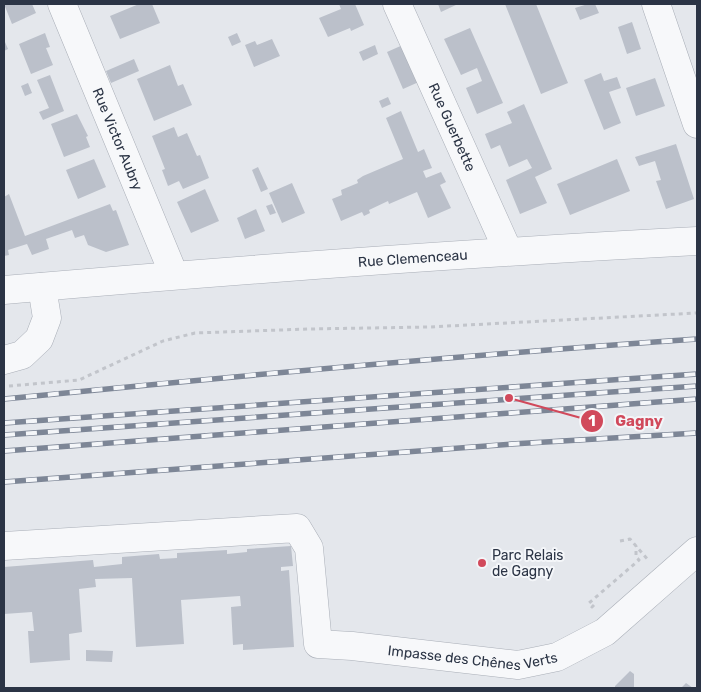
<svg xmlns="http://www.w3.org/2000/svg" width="701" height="692" viewBox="0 0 701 692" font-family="Rubik,sans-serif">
  <rect width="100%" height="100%" fill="#e4e7ec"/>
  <!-- building -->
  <path fill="#bbc0ca" d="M4,4H32L36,13L12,24Z
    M139,4H152L160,23L120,39L110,16Z
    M339,4H355L364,25L351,31L350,28L328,37L319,18L341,9Z
    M438,4H458L441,12Z
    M505,4H536L568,83L541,94Z
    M588,4H595L599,13L580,20L575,8Z
    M632,22L641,49L627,54L618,27Z
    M470,28L503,103L477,114L466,88L482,81L477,68L461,75L444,39Z
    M45,33L50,47L46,48L53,65L31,74L19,44Z
    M237,33L241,42L232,46L228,37Z
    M272,39L280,56L254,67L245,45L255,41L257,45Z
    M4,42H5L8,49L4,51Z
    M405,44L421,81L403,89L387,52Z
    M375,45L378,54L363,61L359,52Z
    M134,59L139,71L111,83L106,71Z
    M170,65L178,86L183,84L192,105L154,121L137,79Z
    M601,73L604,81L617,77L621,88L609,92L621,123L604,130L584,80Z
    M50,75L64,111L43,120L39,112L49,108L37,80Z
    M655,78L665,106L636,116L626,88Z
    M28,83L32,93L25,96L21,86Z
    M388,97L391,104L382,108L379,101Z
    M524,104L552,169L535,177L547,203L520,214L506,180L532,168L527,159L509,167L500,145L491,149L485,134L512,123L507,112Z
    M401,111L418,152L424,149L432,168L423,171L426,178L441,172L446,182L440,185L451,208L428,218L417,192L389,204L388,201L369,210L370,213L364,216L362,212L341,221L332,199L342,195L341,190L358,183L357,180L363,176L403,159L386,118Z
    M77,114L88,136L86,137L90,147L64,157L51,124Z
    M174,127L178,137L187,133L197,156L200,155L209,178L183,189L179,181L168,186L162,170L165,169L152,136Z
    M676,144L694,199L666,209L656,181L661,180L655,161L639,166L635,157Z
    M94,159L106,187L78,199L66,170Z
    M617,159L630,191L570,215L557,184Z
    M258,167L268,189L261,192L252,170Z
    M292,183L305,213L282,223L269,193Z
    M205,189L219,221L191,233L177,202Z
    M9,194L25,236L110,204L113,211L116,210L129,245L106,252L88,245L84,235L75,238L72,230L46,239L49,249L32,255L27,244L8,250L9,255L4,256V197Z
    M272,204L276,213L270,215L266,206Z
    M256,209L265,231L245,239L237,218Z
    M291,546L293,566L281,567V571L289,570L294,647L243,650V644L233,645L231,607L241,606L240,596L181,600L184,644L136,647L132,578L95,579L96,587L79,589L82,632L69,634L70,660L30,663L28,631H34L32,612L4,614V567L93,560L94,567L122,564V557L159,554L160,559L177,558V553L227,550V554L247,552V549Z
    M86,650L113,651L112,662L86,661Z
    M630,671L634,674V688H615V686Z
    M686,683L693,688H681Z"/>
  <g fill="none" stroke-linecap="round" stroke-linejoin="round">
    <!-- minor casing -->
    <g stroke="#a9aeb7" stroke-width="29">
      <g id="minor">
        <path id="s1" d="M62,4L174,275"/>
        <path id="s2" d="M397,4L508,251"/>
        <path d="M656,4L697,124"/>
        <path id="s3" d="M4,290C235,270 466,253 697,241"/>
        <path d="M4,360L22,355L39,339L47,318L42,287"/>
        <path id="s4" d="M4,546L297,528L309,548L318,644L352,646L518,665L557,657L605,632L697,551"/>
      </g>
    </g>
    <!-- path -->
    <path stroke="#c2c5cb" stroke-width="3" stroke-dasharray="4 4" stroke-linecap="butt" d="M9,386L79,380L163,341L195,333L308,329L429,327L697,313
      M620,541L630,539L649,561
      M594,605L592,607L589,603L639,560L636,557V546"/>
    <!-- minor -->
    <use href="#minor" stroke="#f7f8fa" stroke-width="28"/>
    <!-- rail casing -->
    <g stroke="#7d8696" stroke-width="5.5">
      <path id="rail" d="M4,399C235,376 466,355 697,339
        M4,423L697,374
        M4,435L697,386
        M4,451L697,399
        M4,482L512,444L697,433"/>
    </g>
    <!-- rail -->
    <use href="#rail" stroke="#f4f6f9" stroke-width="4" stroke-dasharray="11" stroke-linecap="butt"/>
  </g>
  <!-- markers -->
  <circle fill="#d1495b" stroke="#f4f6f9" stroke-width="2" cx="482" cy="563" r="5"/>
  <g text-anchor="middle" stroke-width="4" stroke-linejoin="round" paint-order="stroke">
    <!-- street labels -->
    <g font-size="14" fill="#2b3445" stroke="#f4f6f9">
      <text dy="5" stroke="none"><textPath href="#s2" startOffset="135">Rue Guerbette</textPath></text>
      <text dy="5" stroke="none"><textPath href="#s1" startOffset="146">Rue Victor Aubry</textPath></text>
      <text dy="5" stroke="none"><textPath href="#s3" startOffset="410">Rue Clemenceau</textPath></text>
      <text dy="5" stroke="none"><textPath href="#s4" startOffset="569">Impasse des Chênes Verts</textPath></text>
    </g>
    <!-- poi labels -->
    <g font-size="14" fill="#2b3445" stroke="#f4f6f9" text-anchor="start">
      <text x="492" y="560">Parc Relais<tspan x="492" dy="16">de Gagny</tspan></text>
    </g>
  </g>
  <!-- callouts -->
  <path fill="none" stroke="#d1495b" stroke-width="2" d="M509 398L592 421"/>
  <g fill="#d1495b" stroke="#f4f6f9" stroke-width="2">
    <circle cx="509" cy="398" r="5"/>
    <circle cx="592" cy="421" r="12"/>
  </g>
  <g font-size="15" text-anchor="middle" font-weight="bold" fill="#fff">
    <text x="592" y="426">1</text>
  </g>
  <g font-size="15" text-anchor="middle" font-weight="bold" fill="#d1495b" stroke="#f4f6f9" stroke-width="4" stroke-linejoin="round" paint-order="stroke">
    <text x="639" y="426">Gagny</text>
  </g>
  <!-- border -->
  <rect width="701" height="692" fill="none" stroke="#2b3445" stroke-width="10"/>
</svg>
